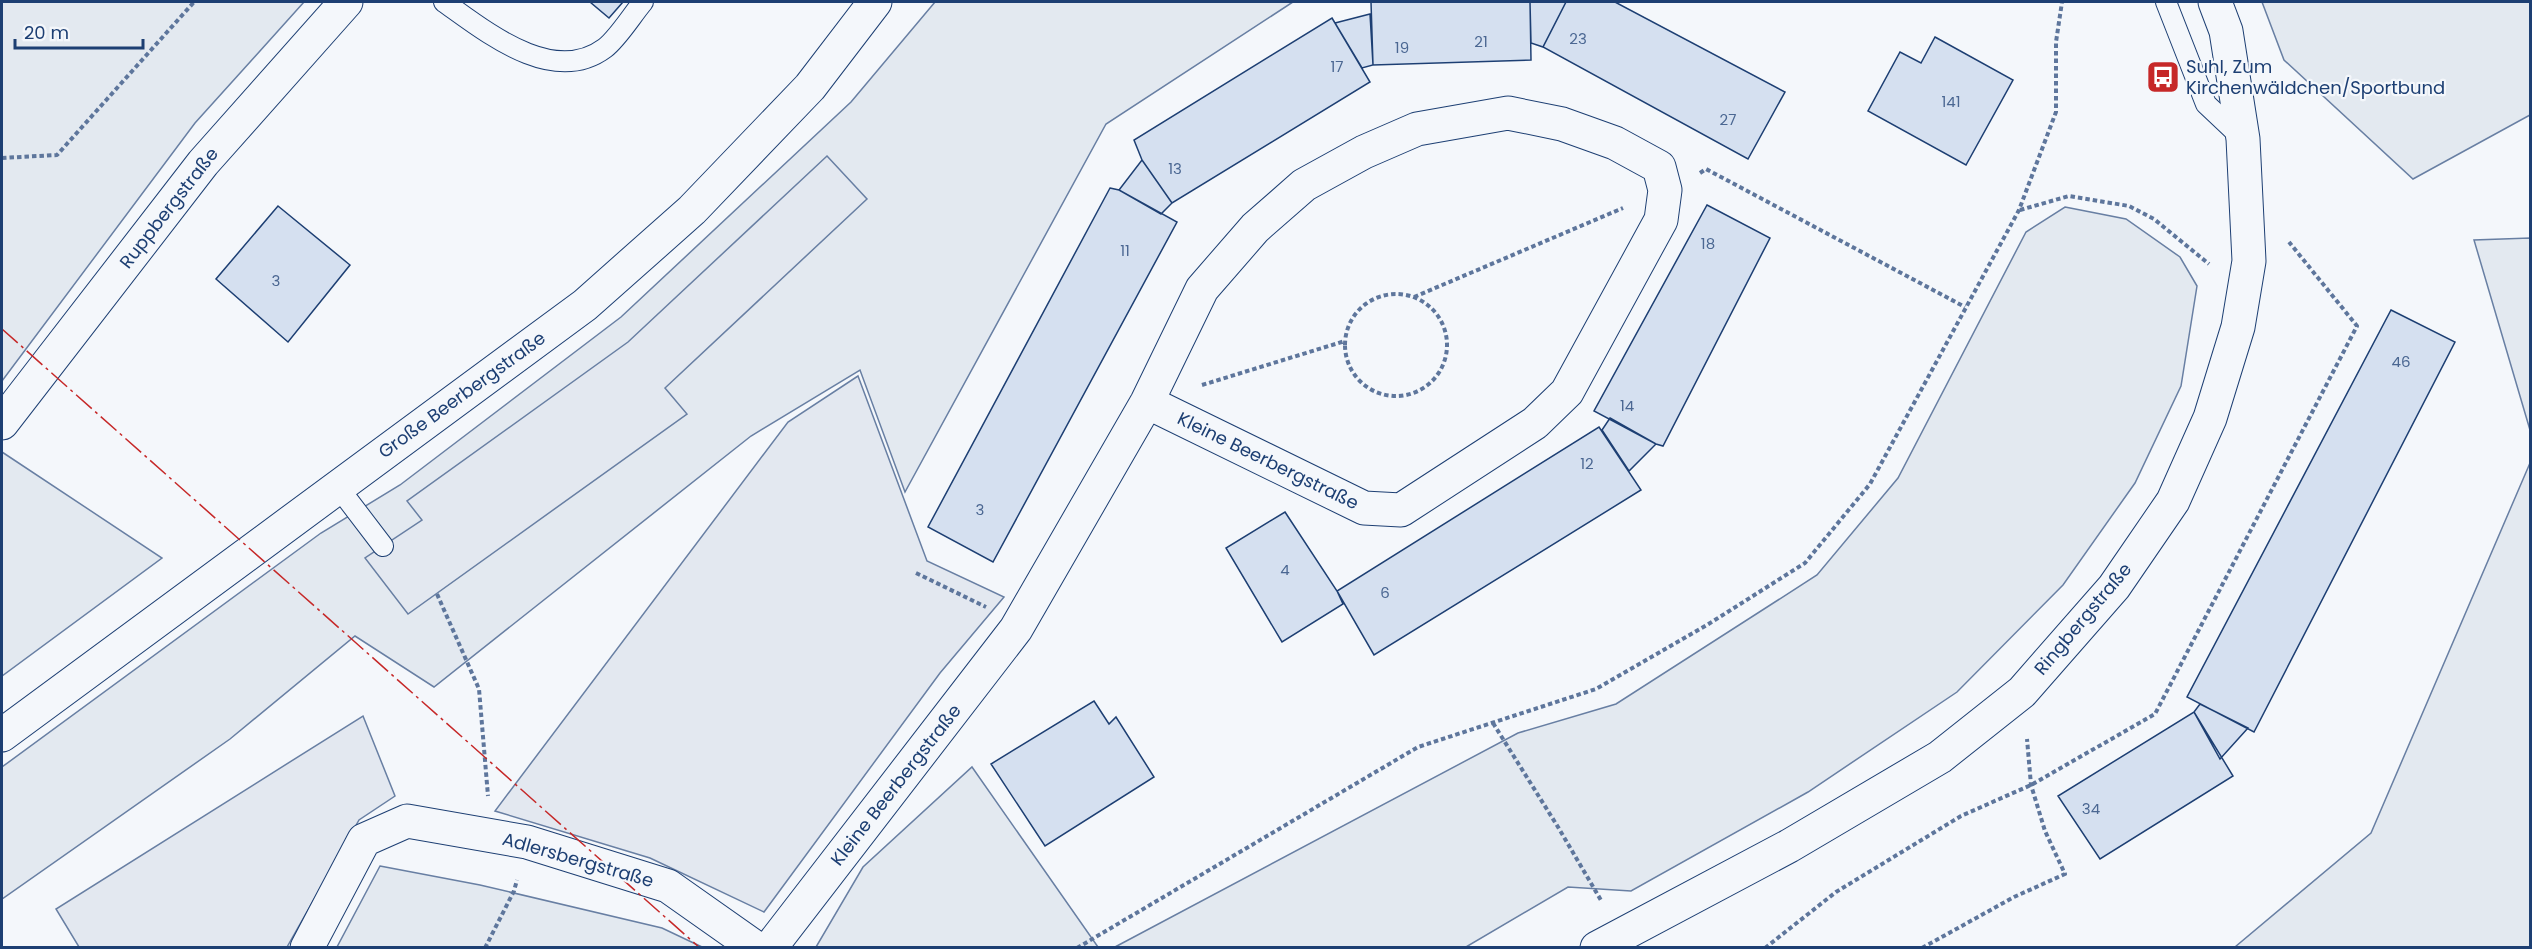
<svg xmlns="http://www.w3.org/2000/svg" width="2532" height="949" viewBox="0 0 2532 949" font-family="Poppins,sans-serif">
  <rect width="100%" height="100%" fill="#f4f7fb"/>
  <!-- green -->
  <path fill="#e3e9f0" stroke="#687fa3" stroke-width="1.5" d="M2,2H304L195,123L2,381Z
    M935,2H1293L1106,124L905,492L860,370L751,436L434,687L355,636L230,739L2,899V767L321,533L400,485L621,317L851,102Z
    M2262,2H2530V115L2413,179L2284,60Z
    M2065,207L2126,219L2180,257L2197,286L2181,386L2135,483L2063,585L1957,692L1808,792L1631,891L1568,887L1466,947H1115L1518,733L1616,704L1817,575L1898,478L2026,232Z
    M2530,238V430L2474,240Z
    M2,452L162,558L2,676Z
    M2530,463V947H2235L2371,833Z
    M972,767L1098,947H816L863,867Z
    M380,866L480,885L662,928L702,947H337Z"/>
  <!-- parking -->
  <path fill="#e3e8f0" stroke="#687fa3" stroke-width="1.5" d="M827,156L867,199L665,388L687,414L408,614L365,558L422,520L407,501L628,342Z
    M858,376L927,561L1004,597L940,673L764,912L650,858L495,811L788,422Z
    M363,716L395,796L359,820L287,947H79L56,909Z"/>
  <!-- building -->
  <path fill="#d5e0f0" stroke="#1d3f73" stroke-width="1.5" d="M590,2H623L609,18Z
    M1371,2H1530L1531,60L1373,65Z
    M1530,2H1566L1543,47L1531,43Z
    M1566,2H1615L1785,92L1748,159L1543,47Z
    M1370,14L1373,65L1362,68L1335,23Z
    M1332,18L1370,82L1172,203L1142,160L1134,140Z
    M1935,37L2013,80L1966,165L1868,111L1900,52L1921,63Z
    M1142,160L1172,203L1161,214L1119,190Z
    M1110,188L1119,190L1177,222L993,562L928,527Z
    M1707,205L1770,238L1663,446L1656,444L1594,411Z
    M278,206L350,265L288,342L216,279Z
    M2391,310L2455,342L2254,732L2187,697Z
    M1610,418L1656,444L1629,471L1602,430Z
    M1599,427L1641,490L1374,655L1337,591Z
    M1285,512L1337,591L1343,604L1282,642L1226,548Z
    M1094,701L1109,724L1116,717L1154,777L1045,846L991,764Z
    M2200,704L2248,728L2220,759L2194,712Z
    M2194,712L2233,776L2100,859L2058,796Z"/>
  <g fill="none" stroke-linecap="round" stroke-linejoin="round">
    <!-- lane casing -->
    <g stroke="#1d3f73" stroke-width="22">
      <path id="lane" d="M444,2C485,31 553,87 605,48C618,38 632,15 643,2
        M2166,2L2206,104L2242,138
        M338,487L383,546"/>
    </g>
    <!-- street casing -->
    <g stroke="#1d3f73" stroke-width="35">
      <path id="street" d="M2,423L203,163L346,2
        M307,948L364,840L407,821L527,842L668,886L756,948
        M770,948L1016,629L1147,402L1202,289L1255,228L1304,185L1364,152L1417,129L1508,113L1562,124L1615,143L1659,167L1665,190L1661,220L1567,392L1535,423L1401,510L1364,508L1147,402
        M1597,948L1789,846L1940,757L2022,692L2114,587L2173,501L2210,418L2238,327L2249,261L2243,139L2226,31L2215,2"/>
    </g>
    <!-- secondary casing -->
    <g stroke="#1d3f73" stroke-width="35">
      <path id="secondary" d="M2,735L585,305L692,210L810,87L875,2"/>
    </g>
    <!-- path -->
    <path stroke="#5e769c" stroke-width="4" stroke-dasharray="4.5 3" stroke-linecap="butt" d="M2,158L57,155L194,2
      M1700,173L1706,169L1965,307
      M2020,210L2069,196L2129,206L2154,219L2209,264
      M1345 345a51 51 0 1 1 102 0a51 51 0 1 1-102 0Z
      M1414,297L1623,208
      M1202,385L1345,341
      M916,573L986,607
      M437,594L479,689L488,796
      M1493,723L1558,827L1602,902
      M485,948L514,891L517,880
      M1077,948L1418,747L1596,689L1707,625L1805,563L1870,484L2019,210L2056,112V42L2062,2
      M1765,948L1836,892L1961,816L2031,785L2155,714L2357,326L2289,242
      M1922,948L2014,897L2065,874L2045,831L2031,785L2027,739"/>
    <!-- lane -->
    <use href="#lane" stroke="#f4f7fb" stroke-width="20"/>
    <!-- street -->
    <use href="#street" stroke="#f4f7fb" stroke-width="33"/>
    <!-- secondary -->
    <use href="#secondary" stroke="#f4f7fb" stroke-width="33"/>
    <!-- power -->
    <path stroke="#c62828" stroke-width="1.5" stroke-dasharray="21 4.5 3 4.5" stroke-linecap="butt" d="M2,329L700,948"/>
  </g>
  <!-- icons -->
  <defs>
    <g id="bus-square" transform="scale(1.725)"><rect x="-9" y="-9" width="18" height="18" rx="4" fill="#c62828" stroke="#f4f7fb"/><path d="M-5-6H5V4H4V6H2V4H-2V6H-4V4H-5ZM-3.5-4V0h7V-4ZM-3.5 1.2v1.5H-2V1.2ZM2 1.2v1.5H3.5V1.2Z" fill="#fff"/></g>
  </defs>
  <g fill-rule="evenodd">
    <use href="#bus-square" x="2163" y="77"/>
  </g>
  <g text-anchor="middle" stroke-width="4.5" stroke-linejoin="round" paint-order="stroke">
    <!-- number labels -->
    <g font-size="15" fill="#4b6792">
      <text x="1578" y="44">23</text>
      <text x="1481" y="47">21</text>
      <text x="1402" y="53">19</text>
      <text x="1337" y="72">17</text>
      <text x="1951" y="107">141</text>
      <text x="1728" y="125">27</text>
      <text x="1175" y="174">13</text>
      <text x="1708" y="249">18</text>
      <text x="1125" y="256">11</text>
      <text x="276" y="286">3</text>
      <text x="2401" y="367">46</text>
      <text x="1627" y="411">14</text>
      <text x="1587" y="469">12</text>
      <text x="980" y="515">3</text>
      <text x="1285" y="575">4</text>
      <text x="1385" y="598">6</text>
      <text x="2091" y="814">34</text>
    </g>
    <!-- poi labels -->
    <g font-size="18" fill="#1d3f73" stroke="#f4f7fb" text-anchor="start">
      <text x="2186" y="73">Suhl, Zum<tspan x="2186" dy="21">Kirchenwäldchen/Sportbund</tspan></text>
    </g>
    <!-- street labels -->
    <g font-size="18" fill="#1d3f73" stroke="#f4f7fb">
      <text transform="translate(169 208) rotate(-52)" y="6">Ruppbergstraße</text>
      <text transform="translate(462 395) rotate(-36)" y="6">Große Beerbergstraße</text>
      <text transform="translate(1268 461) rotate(26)" y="6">Kleine Beerbergstraße</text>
      <text transform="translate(2083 619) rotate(-50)" y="6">Ringbergstraße</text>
      <text transform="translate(896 785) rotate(-52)" y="6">Kleine Beerbergstraße</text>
      <text transform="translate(578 860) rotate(16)" y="6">Adlersbergstraße</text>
    </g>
  </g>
  <!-- border -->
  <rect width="2532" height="949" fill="none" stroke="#1d3f73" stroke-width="6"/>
  <!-- scale -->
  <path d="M15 39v9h128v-9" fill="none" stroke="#1d3f73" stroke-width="3"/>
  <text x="24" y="39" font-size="18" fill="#1d3f73" stroke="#f4f7fb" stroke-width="4.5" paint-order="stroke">20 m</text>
</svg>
